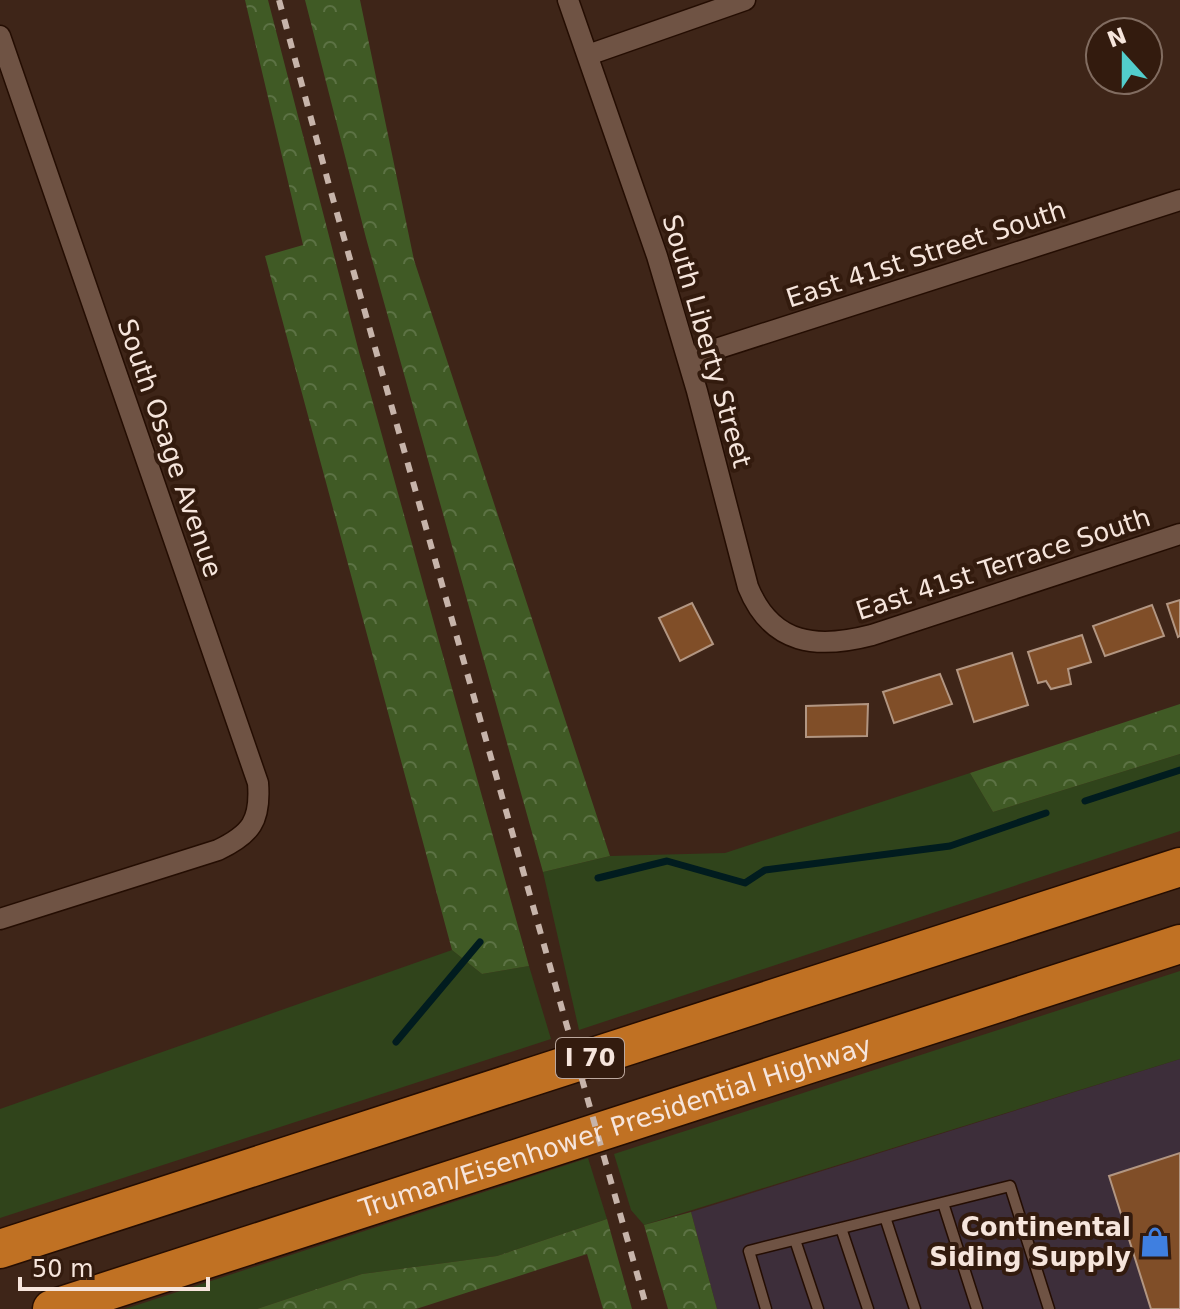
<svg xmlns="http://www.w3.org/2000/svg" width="1180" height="1309" viewBox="0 0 1180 1309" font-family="'DejaVu Sans',sans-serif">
  <defs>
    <pattern id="forest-crowns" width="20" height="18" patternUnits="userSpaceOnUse" patternTransform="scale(2)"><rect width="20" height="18" fill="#405a25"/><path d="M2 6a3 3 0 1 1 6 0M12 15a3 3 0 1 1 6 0" fill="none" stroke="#5c7244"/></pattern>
  </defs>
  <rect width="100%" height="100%" fill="#3e2518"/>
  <!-- industrial -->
  <path fill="#3d2e3a" d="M1180,1059V1309H717L691,1212Z"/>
  <!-- grass -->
  <path fill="#30441b" d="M1180,754V831L579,1030L543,872L610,856L725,853L970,773L993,812Z
    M452,950L482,974L529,966L551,1039L0,1218V1109Z
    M1180,971V1059L644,1225L631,1210L614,1154Z
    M588,1158L607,1219L497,1256L362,1274L257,1309H125Z"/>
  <!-- forest -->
  <path fill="url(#forest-crowns)" d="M245,0H268L360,356L529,966L482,974L452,950L265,256L303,245Z
    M305,0H360L414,260L610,856L543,872L366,238Z
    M1180,704V754L993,812L970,773Z
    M691,1212L717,1309H668L644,1225Z
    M607,1219L632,1309H603L587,1254L416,1309H257L362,1274L497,1256Z"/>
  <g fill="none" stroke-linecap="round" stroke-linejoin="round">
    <!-- stream -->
    <path stroke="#011c1f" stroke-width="7" d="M1085,801L1180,770
      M598,878L667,861L745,883L765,870L950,846L1046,813
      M396,1042L480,942"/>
  </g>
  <!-- building -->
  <path fill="#804e28" stroke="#b29682" stroke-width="2" d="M1180,600V636L1178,637L1167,604Z
    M692,603L713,644L680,661L659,618Z
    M1152,605L1164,636L1105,656L1093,626Z
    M1082,635L1091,662L1068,669L1071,684L1051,689L1046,681L1038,683L1028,652Z
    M1012,653L1028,705L974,722L957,670Z
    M940,674L952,704L894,723L883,692Z
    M868,704L867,736L806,737V706Z
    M1180,1153V1309H1151L1109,1176Z"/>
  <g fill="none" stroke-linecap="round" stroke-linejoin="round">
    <!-- lane casing -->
    <g stroke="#240d02" stroke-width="13">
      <path id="lane" d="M943,1203L977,1309
        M885,1217L915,1309
        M841,1228L868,1309
        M795,1240L818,1309
        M766,1309L749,1251L1010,1186L1049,1309"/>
    </g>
    <!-- street casing -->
    <g stroke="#240d02" stroke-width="23">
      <path id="street" d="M568,0L657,256L697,391L748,587C772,646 818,649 872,635L1180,534
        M0,36L258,783C261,821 251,834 218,850L0,919
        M588,55L745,0
        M688,358L1180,200"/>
    </g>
    <!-- highway casing -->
    <g stroke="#240d02" stroke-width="41">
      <g id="highway">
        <path d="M0,1249L1180,867"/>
        <path id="s1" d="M52,1309L1180,944"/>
      </g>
    </g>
    <!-- lane -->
    <use href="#lane" stroke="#6f5344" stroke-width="10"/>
    <!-- street -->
    <use href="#street" stroke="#6f5344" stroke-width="20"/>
    <!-- highway -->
    <use href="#highway" stroke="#c07123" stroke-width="38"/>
    <!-- rail -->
    <path stroke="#c7b4aa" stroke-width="6" stroke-dasharray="10 10" stroke-linecap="butt" d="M279,0L329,185L647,1309"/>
  </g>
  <!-- icons -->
  <defs>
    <g id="shop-bare" transform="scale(2.4)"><path d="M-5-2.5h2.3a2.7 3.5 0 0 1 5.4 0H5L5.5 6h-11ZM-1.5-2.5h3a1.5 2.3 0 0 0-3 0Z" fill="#3f7fe0" stroke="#331b0e" stroke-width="2.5" paint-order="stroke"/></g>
  </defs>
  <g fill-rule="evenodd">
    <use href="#shop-bare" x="1155" y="1242"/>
  </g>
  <g text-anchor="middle" stroke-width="8" stroke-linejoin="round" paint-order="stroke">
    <!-- shield labels -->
    <rect fill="#331b0e" stroke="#bca89e" stroke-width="2" x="556" y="1038" width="68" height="40" rx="6"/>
    <g font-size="24" font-weight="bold" fill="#f6e5dc">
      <text x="590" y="1066">I 70</text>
    </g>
    <!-- street labels -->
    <g font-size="26" fill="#f6e5dc" stroke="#331b0e">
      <text transform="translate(926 254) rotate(-18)" y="9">East 41st Street South</text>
      <text transform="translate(707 341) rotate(74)" y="9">South Liberty Street</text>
      <text transform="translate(170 448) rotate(71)" y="9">South Osage Avenue</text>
      <text transform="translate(1003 564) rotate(-18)" y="9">East 41st Terrace South</text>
      <text dy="9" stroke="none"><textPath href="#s1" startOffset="592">Truman/Eisenhower Presidential Highway</textPath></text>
    </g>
    <!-- poi labels -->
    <g font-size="26" font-weight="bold" fill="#f6e5dc" stroke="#331b0e" text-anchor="end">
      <text x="1131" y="1236">Continental<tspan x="1131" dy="30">Siding Supply</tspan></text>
    </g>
  </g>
  <!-- north arrow -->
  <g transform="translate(1124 56) rotate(339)"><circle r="38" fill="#331b0e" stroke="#816c60" stroke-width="2"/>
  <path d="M0-6L14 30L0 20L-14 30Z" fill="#52cdcc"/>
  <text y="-12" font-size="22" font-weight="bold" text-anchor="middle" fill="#f6e5dc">N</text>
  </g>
  <!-- scale -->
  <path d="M20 1277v12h188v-12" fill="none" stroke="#f6e5dc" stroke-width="4"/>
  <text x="32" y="1277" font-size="24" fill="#f6e5dc" stroke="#331b0e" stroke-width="6" paint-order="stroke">50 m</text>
</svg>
